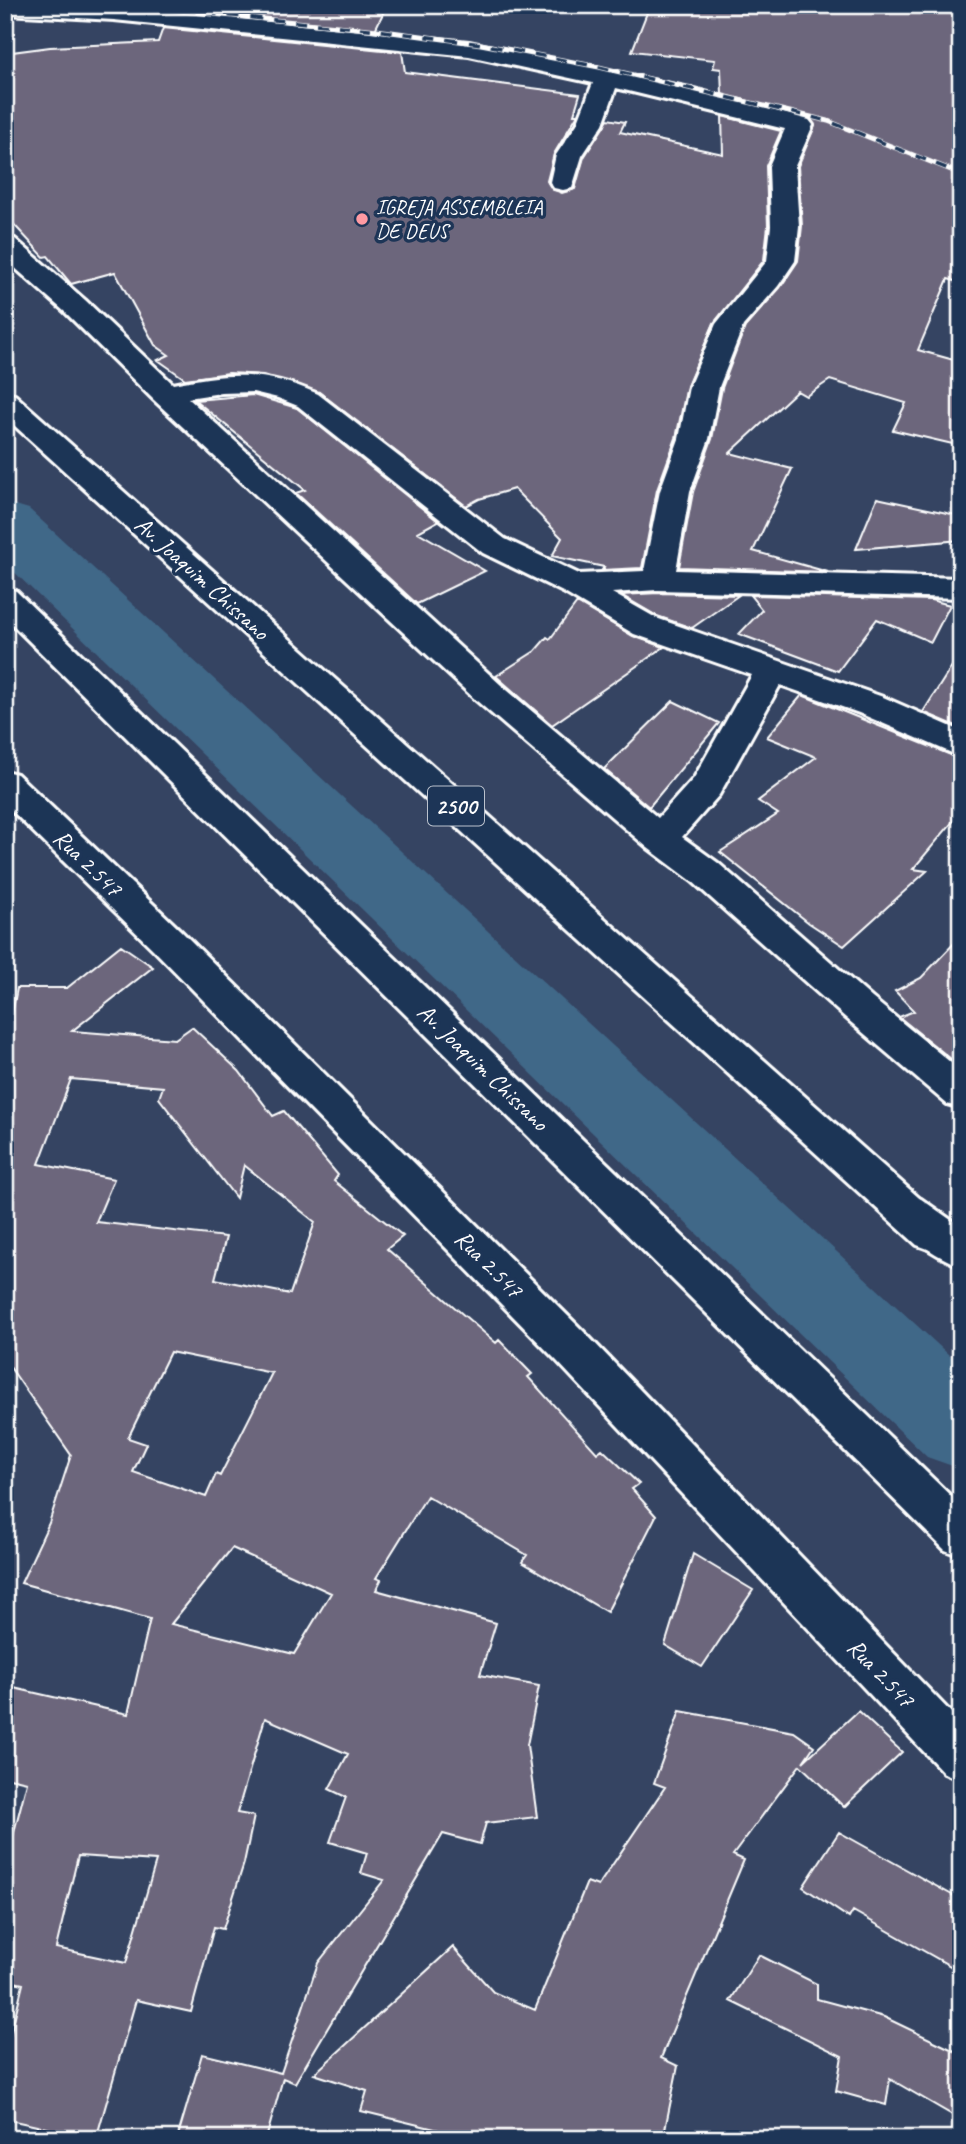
<svg xmlns="http://www.w3.org/2000/svg" width="966" height="2144" viewBox="0 0 966 2144" font-family="Caveat,sans-serif">
  <rect width="100%" height="100%" fill="#354462"/>
  <filter id="ink" filterUnits="userSpaceOnUse"><feTurbulence type="fractalNoise" baseFrequency=".0143" numOctaves="2"/><feDisplacementMap in="SourceGraphic" scale="14" xChannelSelector="R" yChannelSelector="G"/><feConvolveMatrix kernelMatrix="1 2 1 2 8 2 1 2 1" color-interpolation-filters="sRGB"/></filter>
  <g filter="url(#ink)">
    <g fill="none" stroke-linecap="round" stroke-linejoin="round">
      <!-- river -->
      <path fill="#416888" fill-rule="evenodd" d="M5,502L29,509L961,1366V1469L927,1457L5,563Z"/>
    </g>
    <!-- building -->
    <path fill="#6c667c" stroke="#fff" stroke-width="2" fill-rule="evenodd" d="M210,5H387L375,30L210,13Z
      M650,5L961,7V283L948,279L918,350L961,362V446L893,430L906,403L830,380L806,396L797,391L730,453L792,469L753,551L828,572L679,567L693,492L712,439L722,388L745,327L780,288L798,261L802,226L798,166L815,126L810,117L722,94L721,69L713,68L715,60L632,51Z
      M163,28L402,52L405,72L580,94L574,114H578L554,154L547,181L552,189L562,193L575,189L584,157L608,119L625,122L620,132L723,154L722,116L781,131L766,166L768,226L764,260L714,323L687,386L676,438L657,490L642,568L602,570L604,567L552,556L562,538L514,489L479,499L466,506L319,392L263,375L229,373L185,379L158,360L169,355L155,345L115,272L71,284L48,256L44,257L5,215V53L50,47L158,42Z
      M253,395L297,408L438,521L418,532L485,571L417,604L296,493L305,490L195,400Z
      M877,498L961,516V540L856,549Z
      M658,593L739,595L692,628L657,616L621,595Z
      M750,595L931,600L950,605L931,642L877,619L838,671L739,634L762,610Z
      M577,603L633,636L664,647L552,725L496,676L535,651L547,637L550,639Z
      M961,652V728L923,712Z
      M802,695L961,759V812L913,869L927,871L844,946L809,923L720,852L778,814L758,801L816,757L767,737Z
      M673,701L719,723L649,807L604,769Z
      M961,936V1067L899,1017L914,1011L895,991L921,978Z
      M121,945L153,967L72,1031L175,1039L192,1027L239,1071L273,1116L284,1111L338,1175L334,1181L403,1236L387,1249L496,1343L499,1340L532,1374L528,1377L597,1453L602,1449L639,1484L632,1489L656,1516L607,1612L522,1562L527,1555L427,1496L376,1578L381,1580L376,1590L496,1623L480,1675L539,1686L527,1745L537,1817L486,1823L480,1844L443,1834L295,2083L283,2078L266,2139H177L202,2054L281,2073L318,1963L384,1880L361,1873L367,1853L330,1842L346,1797L329,1789L348,1754L265,1718L237,1813L254,1816L244,1863L223,1929L214,1927L191,2012L136,2000L96,2139L5,2119V2056L23,1984L5,1980V1867L27,1782L5,1777V1686L128,1714L150,1619L21,1583L49,1523L71,1455L5,1360V1013L12,1014L17,988H67ZM71,1079L163,1087L159,1098L236,1198L244,1165L315,1222L290,1294L215,1279L226,1237L96,1222L114,1179L39,1164ZM170,1352L272,1373L220,1476L216,1474L206,1497L133,1472L146,1444L128,1438ZM232,1548L331,1593L294,1654L171,1624ZM78,1856L156,1861L126,1963L56,1948Z
      M693,1554L753,1590L702,1667L665,1645Z
      M680,1711L794,1732L814,1746L803,1762L858,1711L902,1752L844,1807L800,1765L733,1855L744,1860L661,2058L678,2066L663,2139H441L443,2131L361,2111L367,2091L314,2074L453,1947L493,1992L535,2010L587,1882L598,1886L665,1787L654,1783Z
      M839,1832L961,1900V1972L853,1911L849,1918L803,1887Z
      M759,1955L817,1984V1999L884,2017L961,2054V2120L890,2079L886,2105L836,2091L842,2056L730,2001Z"/>
    <g fill="none" stroke-linecap="round" stroke-linejoin="round">
      <!-- minor casing -->
      <g stroke="#fff" stroke-width="6">
        <path id="minor" d="M5,5L114,6L469,42L690,88L809,120L813,125L795,166L799,226L795,261L778,286L743,326L719,387L709,439L690,491L676,570L961,578V598L658,590L612,593L656,618L883,697L961,731V757L859,713L780,685L719,795L682,837L718,863L872,998L961,1071V1108L947,1104L846,1018L692,881L648,848L477,701L154,400L65,312L5,259V237L15,239L85,300L173,384C229,373 264,370 318,394L505,539L579,574L644,571L660,491L679,439L689,387L716,324L767,261L771,226L769,166L785,129L616,88L603,124L582,156L572,188L563,190L554,188L550,182L556,155L577,124L593,83L469,56L114,20L5,14ZM253,392L278,398L298,406L483,553L563,592L634,634L752,675L694,778L658,818L501,685L188,398L221,393Z
          M5,771L17,774L179,929L587,1335L961,1723V1780L944,1773L557,1361L153,949L5,804Z"/>
      </g>
      <!-- major casing -->
      <g stroke="#fff" stroke-width="6">
        <path id="major" d="M5,392L15,395L945,1221L951,1233L945,1245L931,1250L917,1245L5,417Z
          M5,588L16,591L961,1506V1556L945,1550L5,617Z"/>
      </g>
      <!-- highway casing -->
      <g stroke="#fff" stroke-width="6">
        <path id="highway" d="M907,1195L921,1199L961,1227V1266C938,1258 898,1232 887,1211L893,1199Z"/>
      </g>
      <!-- minor -->
      <use href="#minor" fill="#1d3557" fill-rule="evenodd"/>
      <!-- major -->
      <use href="#major" fill="#1d3557" fill-rule="evenodd"/>
      <!-- highway -->
      <use href="#highway" fill="#1d3557" fill-rule="evenodd"/>
      <!-- rail casing -->
      <g stroke="#fff" stroke-width="5">
        <path id="rail" d="M119,5L369,29L481,44L599,67L828,121L961,174"/>
      </g>
      <!-- rail -->
      <use href="#rail" stroke="#1d3557" stroke-width="3.5" stroke-dasharray="11" stroke-linecap="butt"/>
    </g>
  </g>
  <!-- markers -->
  <circle fill="#ff9aa2" stroke="#1d3557" stroke-width="2.5" cx="362" cy="219" r="7"/>
  <g text-anchor="middle" stroke-width="7" stroke-linejoin="round" paint-order="stroke">
    <!-- far-poi labels -->
    <g font-size="21" fill="#fff" stroke="#1d3557" text-anchor="start">
      <text x="376" y="214">IGREJA ASSEMBLEIA<tspan x="376" dy="24">DE DEUS</tspan></text>
    </g>
    <!-- shield labels -->
    <rect fill="#1d3557" stroke="#bbc2cd" stroke-width="2" x="428" y="786.5" width="56" height="39" rx="5"/>
    <g font-size="23" font-weight="bold" fill="#fff">
      <text x="456" y="814">2500</text>
    </g>
    <!-- street labels -->
    <g font-size="24" fill="#fff" stroke="#1d3557">
      <text transform="translate(202 578) rotate(42)" y="8">Av. Joaquim Chissano</text>
      <text transform="translate(88 863) rotate(44)" y="8">Rua 2.547</text>
      <text transform="translate(483 1067) rotate(44)" y="8">Av. Joaquim Chissano</text>
      <text transform="translate(489 1264) rotate(45)" y="8">Rua 2.547</text>
      <text transform="translate(881 1673) rotate(46)" y="8">Rua 2.547</text>
    </g>
  </g>
  <!-- margin -->
  <rect width="966" height="2144" fill="none" stroke="#1d3557" stroke-width="28"/>
  <rect x="14" y="14" width="938" height="2116" fill="none" stroke="#fff" stroke-width="2.5" filter="url(#ink)"/>
</svg>
